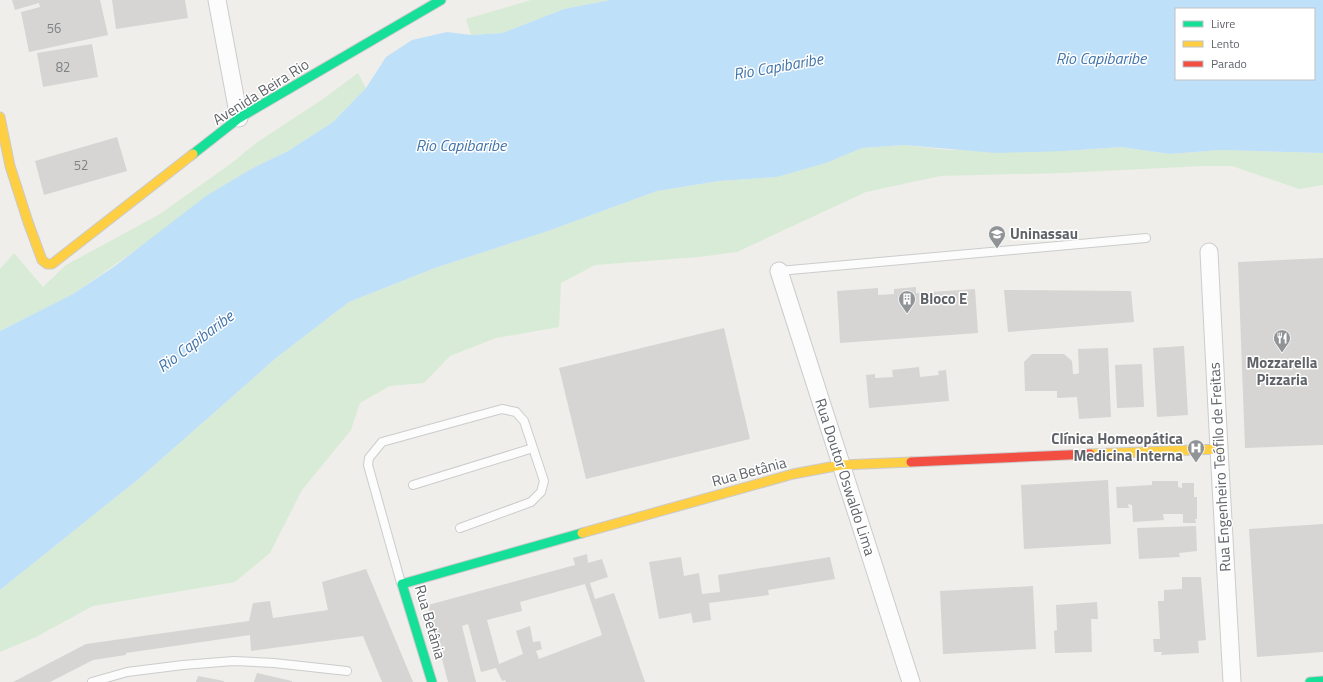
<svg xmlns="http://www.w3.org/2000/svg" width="1323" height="682" viewBox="0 0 1323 682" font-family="'Titillium Web',sans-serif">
  <rect width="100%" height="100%" fill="#efeeea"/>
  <!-- green -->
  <path fill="#d8ebd6" d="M531,0H610L564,9L502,33L471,35L466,19Z
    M358,73L366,88L333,122L288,151L253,168L73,294L0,331V269L14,253L43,287L66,265L160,214L233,162L256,143L323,99Z
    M904,145L949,150L1065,151L1121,147L1170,154L1219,150L1323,153V185L1299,189L1232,166H1202L1064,173L940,176L866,192L737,252L699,257L595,265L561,283L559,327L496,338L450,356L424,383L390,386L360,403L351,430L302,490L270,553L235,582L93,606L36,637L0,652V590L141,477L276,358L349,302L435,268L548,231L657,191L719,181L777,177L826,163L862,148Z"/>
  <!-- water -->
  <path fill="#bfe0f9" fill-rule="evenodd" d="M610,0H1323V153L1219,150L1170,154L1121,147L1065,151L996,153L904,145L862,148L826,163L777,177L719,181L657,191L548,231L435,268L349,302L276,358L141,477L0,590V331L73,294L115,266L206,196L253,168L288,151L333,122L366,88L386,57L412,40L447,32L471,35L502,33L564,9ZM1176,9H1314V79H1176Z"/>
  <!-- building -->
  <path fill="#d6d5d3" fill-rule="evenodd" d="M12,0H100L108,35L29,52L21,12L40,7L39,3L15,10Z
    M112,0H185L188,18L116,29Z
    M92,44L98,77L43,87L37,53Z
    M117,137L127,171L44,195L35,161Z
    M1323,258V445L1245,448L1238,262Z
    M916,287V293L975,289L978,333L840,343L837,291L878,288V295L894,294V289Z
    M1004,290L1131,291L1134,322L1008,332Z
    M724,328L750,439L586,479L559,368Z
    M1184,346L1188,415L1157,417L1153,348Z
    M1108,348L1111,417L1079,419L1077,397L1057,398V391H1025L1024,362L1032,354H1064L1072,361L1073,374H1076L1079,373L1078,349Z
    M1142,364L1144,407L1117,408L1115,365Z
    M919,367L920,377L939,375L938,371L946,370L949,401L869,408L866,375L875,374V378L893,377L892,370Z
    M1108,480L1111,544L1024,549L1021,485Z
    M1152,481H1178V487L1182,488V483H1194V497H1197V519H1195L1196,523H1183V514H1163L1164,520L1133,522L1132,505L1128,504L1129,508H1117L1116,487L1152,485Z
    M1323,524V652L1257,657L1249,529Z
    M1196,526L1197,551L1179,553L1180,557L1139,559L1137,528Z
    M587,554L588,563L602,559L608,577L590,583L595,599L614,593L645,682H506L505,680L502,681L496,668L481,672L468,624L462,626L476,682H448L428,605L575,565L573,558ZM585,584L602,635L539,659L536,651L542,649L540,641L533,642L530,626L516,631L523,654L499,664L487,620L522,611L520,602Z
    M681,557L684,576L699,573L702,594L720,592L718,575L830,557L835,579L768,590L769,595L709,603L711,620L693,623L691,613L659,619L649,562Z
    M366,569L413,682H382L363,636L251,651L250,635L126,653V655L93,660L50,682H13L86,644L249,621L253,603L270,601L273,618L328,610L322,582Z
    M1182,577H1201L1206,640L1198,641L1199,653L1161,655L1162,652H1154L1153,639H1160L1158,601H1164V590L1182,589Z
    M1033,586L1036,649L943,654L940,591Z
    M1097,602L1098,619H1091L1092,652L1055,653L1054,631L1057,630L1056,605Z
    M257,673L292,681V682H254Z
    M198,676L224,681V682H196Z"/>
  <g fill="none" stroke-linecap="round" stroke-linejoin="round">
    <!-- lane casing -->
    <g stroke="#cbcccc" stroke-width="10">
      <path id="lane" d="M779,271L1146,238
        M413,485L533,448
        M401,583L368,465L369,458L382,442L502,409L516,412L524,421L544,481L541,492L531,502L460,528
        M92,682L127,672L183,665L234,661L274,663L347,671"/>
    </g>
    <!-- street casing -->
    <g stroke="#cbcccc" stroke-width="19">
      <path id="street" d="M217,0L239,118
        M1209,252L1219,449L1232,682
        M779,271L911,682"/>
    </g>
    <!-- fast casing -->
    <g stroke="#cacacb" stroke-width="11">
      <path id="fast" d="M193,154L239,118L441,0
        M432,682L402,584L582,533
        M1310,682L1323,681"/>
    </g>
    <!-- slow casing -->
    <g stroke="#cacacb" stroke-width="11">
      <path id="slow" d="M0,117L10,166L28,222L42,260L47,264H52L193,154
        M1090,454L1219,449
        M582,533L793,474L841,465L911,462"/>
    </g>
    <!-- jam casing -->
    <g stroke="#cacacb" stroke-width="11">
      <path id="jam" d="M911,462L1090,454"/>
    </g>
    <!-- lane -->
    <use href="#lane" stroke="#fdfcfc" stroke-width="8"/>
    <!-- street -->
    <use href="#street" stroke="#fdfcfc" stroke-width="17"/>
    <!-- fast -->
    <use href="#fast" stroke="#16e098" stroke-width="9"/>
    <!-- slow -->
    <use href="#slow" stroke="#ffcf43" stroke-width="9"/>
    <!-- jam -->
    <use href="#jam" stroke="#f24e42" stroke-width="9"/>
  </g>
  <!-- icons -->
  <defs>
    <g id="university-pin" transform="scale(0.9)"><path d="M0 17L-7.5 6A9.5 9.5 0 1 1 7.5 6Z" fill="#919496" stroke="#fff"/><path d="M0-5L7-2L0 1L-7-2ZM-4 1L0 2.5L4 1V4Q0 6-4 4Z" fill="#fff"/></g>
    <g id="building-pin" transform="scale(0.9)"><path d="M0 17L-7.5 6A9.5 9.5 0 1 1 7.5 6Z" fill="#919496" stroke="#fff"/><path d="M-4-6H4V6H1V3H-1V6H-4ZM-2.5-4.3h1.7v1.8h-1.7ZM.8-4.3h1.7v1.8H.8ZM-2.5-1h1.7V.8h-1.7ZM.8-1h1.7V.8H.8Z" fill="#fff"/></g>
    <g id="restaurant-pin" transform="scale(0.9)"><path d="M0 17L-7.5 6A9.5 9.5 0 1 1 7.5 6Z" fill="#919496" stroke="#fff"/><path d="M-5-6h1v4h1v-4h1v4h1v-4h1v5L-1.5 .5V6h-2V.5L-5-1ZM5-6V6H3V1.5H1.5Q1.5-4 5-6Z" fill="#fff"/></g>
    <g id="hospital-pin" transform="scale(0.9)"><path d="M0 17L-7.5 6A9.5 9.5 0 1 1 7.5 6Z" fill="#919496" stroke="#fff"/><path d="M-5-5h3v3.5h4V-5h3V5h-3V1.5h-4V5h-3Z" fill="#fff"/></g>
  </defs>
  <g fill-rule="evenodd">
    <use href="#university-pin" x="997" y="234"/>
    <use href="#building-pin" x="907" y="299"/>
    <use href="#restaurant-pin" x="1282" y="338"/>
    <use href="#hospital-pin" x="1196" y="448"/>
  </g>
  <g text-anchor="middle" stroke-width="3" stroke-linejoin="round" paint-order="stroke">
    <!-- number labels -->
    <g font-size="13" fill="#7e8184">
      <text x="54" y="33">56</text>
      <text x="63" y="72">82</text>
      <text x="81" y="170">52</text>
    </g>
    <!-- street labels -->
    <g font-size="15" fill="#5f6368" stroke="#fff">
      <text transform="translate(261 92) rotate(-32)" y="5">Avenida Beira Rio</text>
      <text transform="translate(1220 467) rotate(-93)" y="5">Rua Engenheiro Teófilo de Freitas</text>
      <text transform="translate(749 472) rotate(-15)" y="5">Rua Betânia</text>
      <text transform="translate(845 477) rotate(72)" y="5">Rua Doutor Oswaldo Lima</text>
      <text transform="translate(430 622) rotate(74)" y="5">Rua Betânia</text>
    </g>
    <!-- poi labels -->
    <g font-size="15" font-weight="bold" fill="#5f6368" stroke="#fff" text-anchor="start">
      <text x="1010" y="239">Uninassau</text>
      <text x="920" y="304">Bloco E</text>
      <text x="1282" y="368" text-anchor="middle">Mozzarella<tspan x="1282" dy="17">Pizzaria</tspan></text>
      <text x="1183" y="444" text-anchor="end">Clínica Homeopática<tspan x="1183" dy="17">Medicina Interna</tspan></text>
    </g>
    <!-- water labels -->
    <g font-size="16" font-style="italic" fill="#4174aa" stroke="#fff">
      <text x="1101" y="64">Rio Capibaribe</text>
      <text transform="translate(778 66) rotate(-10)" y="6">Rio Capibaribe</text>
      <text x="461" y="151">Rio Capibaribe</text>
      <text transform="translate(195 341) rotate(-37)" y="6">Rio Capibaribe</text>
    </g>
  </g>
  <!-- legend -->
  <rect x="1175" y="8" width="140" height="72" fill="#ffffff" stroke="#bfc1c3"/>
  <rect x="1183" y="21" width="20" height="6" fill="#16e098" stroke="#bfc1c3"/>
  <text x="1211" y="28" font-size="12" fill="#5f6368">Livre</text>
  <rect x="1183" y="41" width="20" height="6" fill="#ffcf43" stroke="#bfc1c3"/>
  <text x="1211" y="48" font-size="12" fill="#5f6368">Lento</text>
  <rect x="1183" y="61" width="20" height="6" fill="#f24e42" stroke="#bfc1c3"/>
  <text x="1211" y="68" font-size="12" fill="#5f6368">Parado</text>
</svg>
